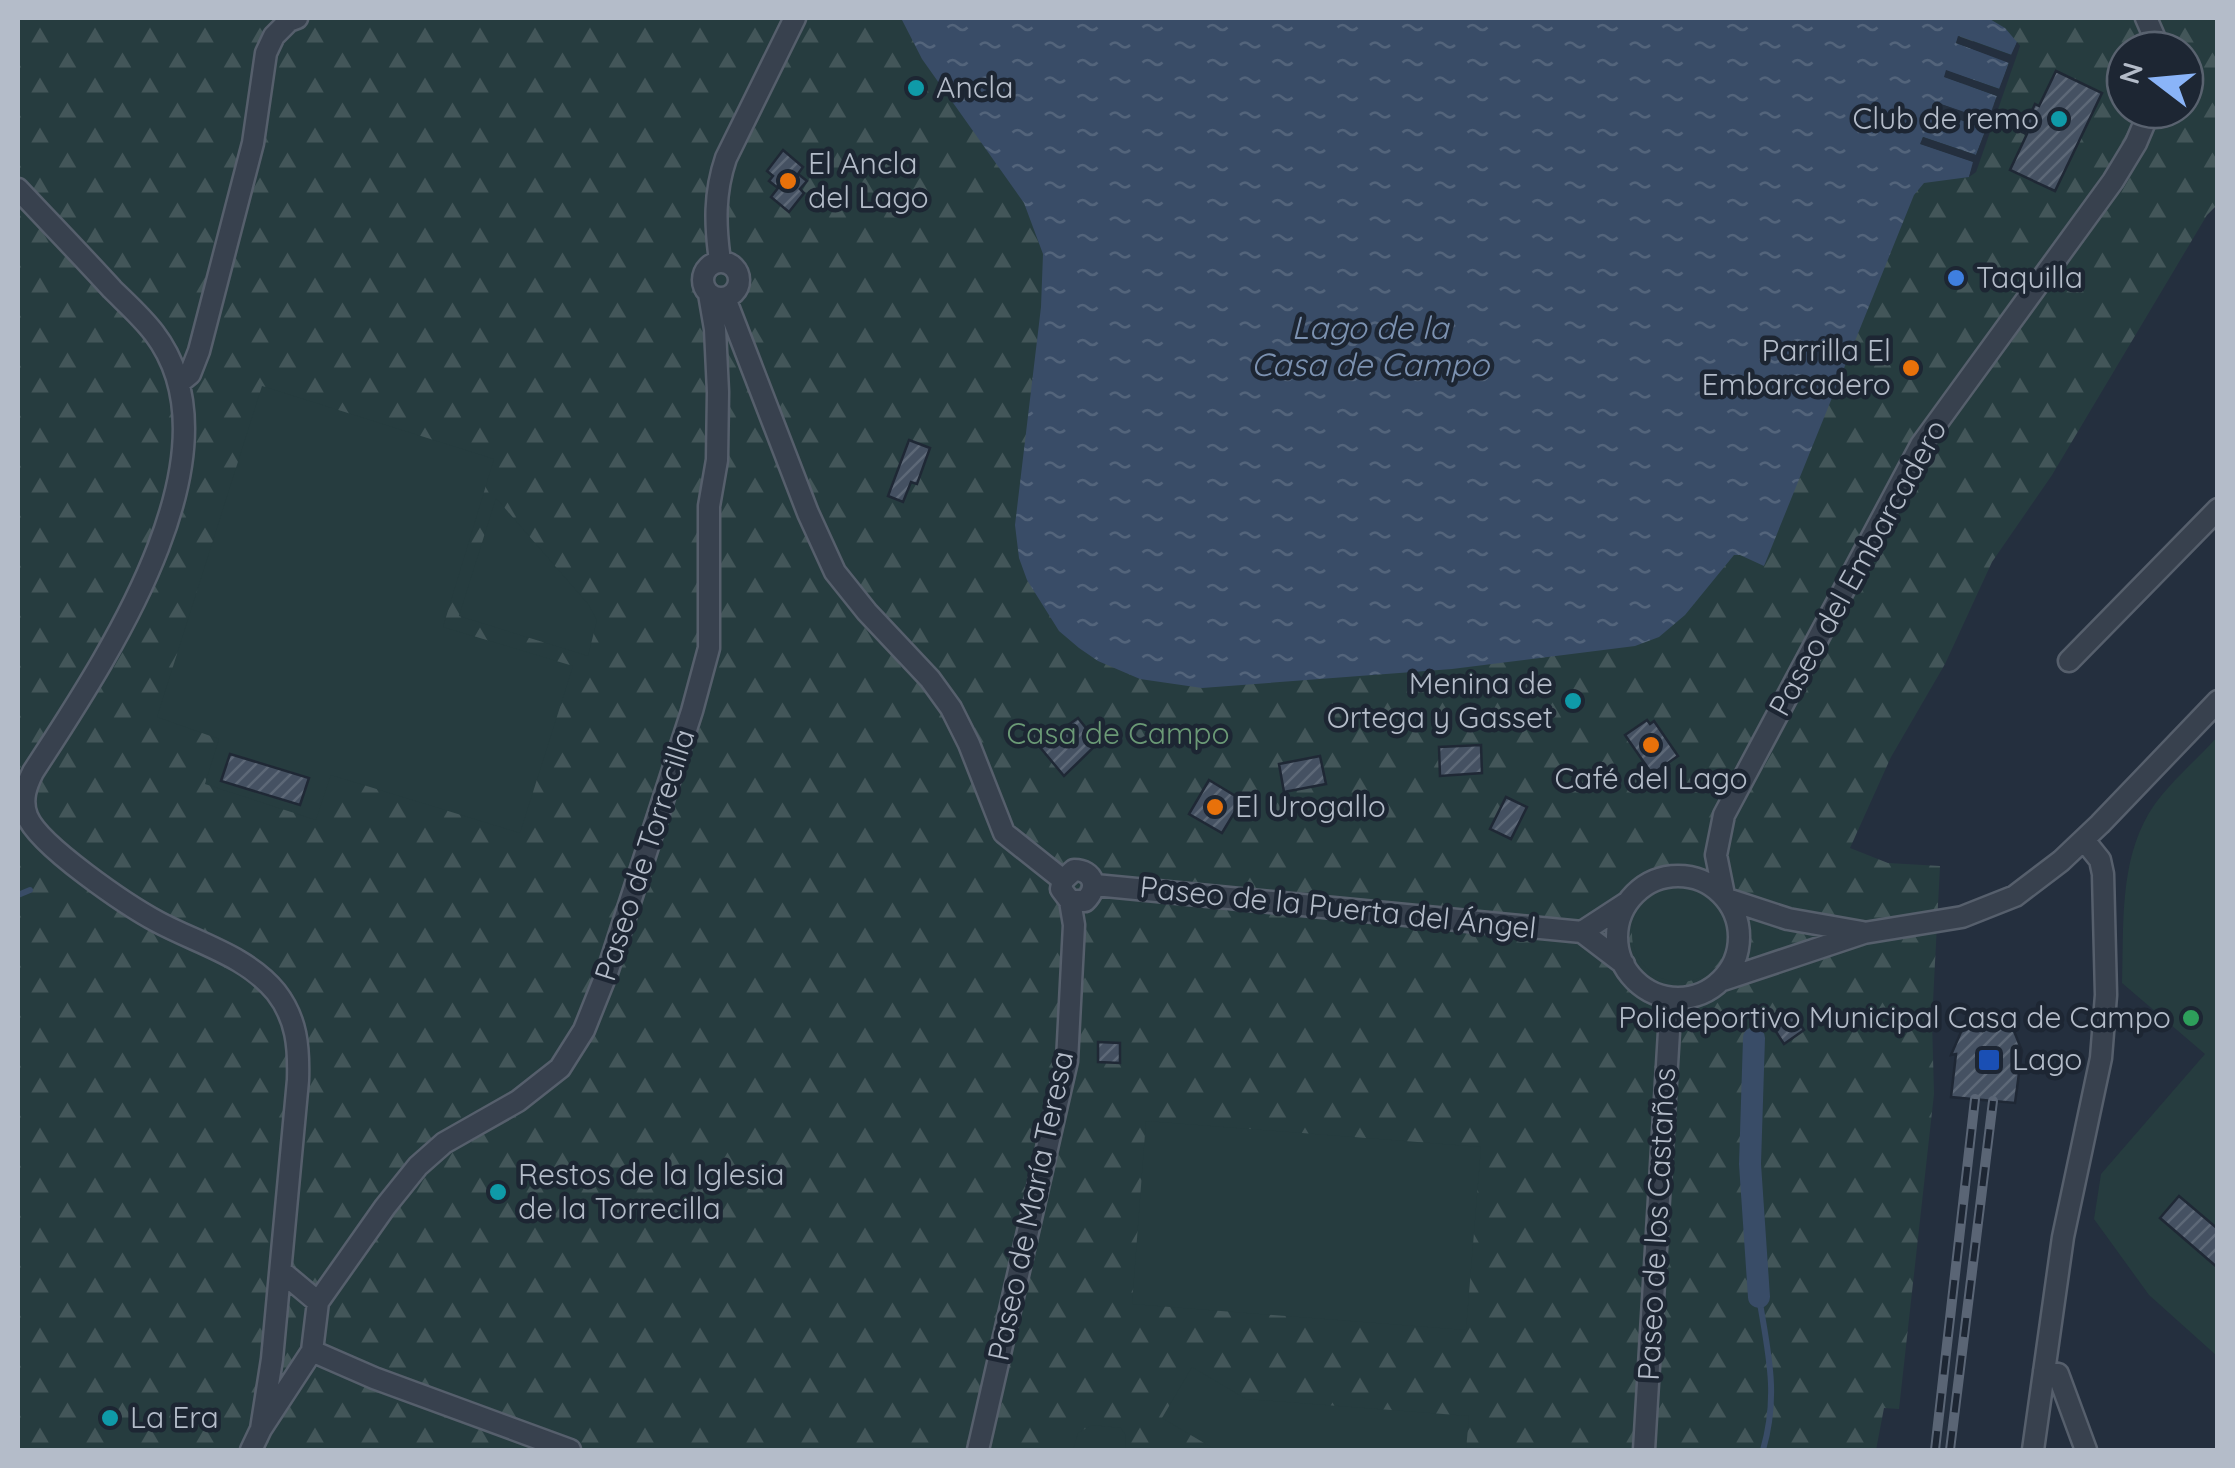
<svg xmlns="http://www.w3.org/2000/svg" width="2235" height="1468" viewBox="0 0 2235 1468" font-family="Quicksand,sans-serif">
  <defs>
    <pattern id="forest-firs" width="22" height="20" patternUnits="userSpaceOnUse" patternTransform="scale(2.5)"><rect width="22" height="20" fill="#263c3f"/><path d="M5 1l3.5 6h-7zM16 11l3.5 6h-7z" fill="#435659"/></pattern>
    <pattern id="water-ripples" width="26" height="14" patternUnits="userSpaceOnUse" patternTransform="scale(2.5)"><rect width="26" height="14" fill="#394c67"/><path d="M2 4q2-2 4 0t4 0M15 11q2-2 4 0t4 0" fill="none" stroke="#53647b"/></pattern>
    <pattern id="building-hatch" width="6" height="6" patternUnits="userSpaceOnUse" patternTransform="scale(2.5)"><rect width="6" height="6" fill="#455162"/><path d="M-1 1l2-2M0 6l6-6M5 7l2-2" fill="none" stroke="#5d6877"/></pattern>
  </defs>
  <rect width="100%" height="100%" fill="#242f3e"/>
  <!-- forest -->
  <path fill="url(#forest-firs)" fill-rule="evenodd" d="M18,18H2217V205L2207,215L2052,475L1992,562L1945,664L1891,757L1850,848L1888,863L1940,866L1932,1021L1934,1094L1899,1409L1884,1408L1876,1450H18ZM2125,50H2185V110H2125Z"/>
  <!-- green -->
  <path fill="#263c3f" d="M262,386L494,459L443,627L573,666L520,833L331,775L316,820L205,784L219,739L157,717Z
    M496,498L588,604L597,620L588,656L459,616Z
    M2217,737V1356L2149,1295L2094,1219L2101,1174L2205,1054L2122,983C2124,925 2119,864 2149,813C2166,785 2196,761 2217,737Z
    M1632 934a48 48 0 1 1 96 0a48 48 0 1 1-96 0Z
    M1146,1121L1481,1147L1466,1330L1132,1304Z
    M1192,1367L1246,1399L1469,1416L1466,1450H1216L1162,1418Z
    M1092,1425L1121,1428L1126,1436L1125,1450H1073L1078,1433Z"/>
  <!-- water -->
  <path fill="url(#water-ripples)" d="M901,18H1988L2005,28L2017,42L2012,55L1959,36L1956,43L2009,62L2000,89L1947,71L1945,77L1997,96L1988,121L1935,102L1932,109L1986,129L1976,155L1923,137L1921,144L1974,162L1969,177L1924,183L1914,195L1764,566L1740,555H1734L1685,615L1659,637L1635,646L1452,669L1202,688L1140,679L1098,661L1079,648L1059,631L1027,580L1019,558L1015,525L1041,307L1043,254L1024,203L922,59Z"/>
  <!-- pier -->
  <path fill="#242f3e" d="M1958,36L2011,55L2017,42L2020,46L1976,172L1969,177L1973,162L1920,144L1923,137L1976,155L1986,129L1932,110L1935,102L1988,120L1997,96L1944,77L1946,70L1999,89L2009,63L1956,43Z"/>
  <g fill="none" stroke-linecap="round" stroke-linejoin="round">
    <!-- stream -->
    <path stroke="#394c67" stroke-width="6" d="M18,895L30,890
      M1759,1297C1768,1353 1779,1394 1763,1450"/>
    <!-- canal -->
    <path stroke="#394c67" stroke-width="22" d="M1754,1038L1750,1164L1759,1297"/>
  </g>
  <!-- building -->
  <path fill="url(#building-hatch)" stroke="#1f2835" stroke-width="2.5" d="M2056,71L2102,93L2055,191L2010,170L2027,134L2022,132L2035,104L2039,106Z
    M783,150L803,167L798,174L807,181L800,189L804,193L789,212L771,197L778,188L769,181L773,176L767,171Z
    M909,440L930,448L917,484L911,482L903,502L888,496Z
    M1078,718L1098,743L1064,776L1039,746Z
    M1647,720L1650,724L1654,721L1678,756L1652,774L1625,735Z
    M1481,745L1482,773L1440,776L1439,747Z
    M230,754L309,778L300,805L221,781Z
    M1320,756L1326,784L1284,792L1279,764Z
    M1209,780L1242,800L1222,833L1189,814Z
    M1506,797L1527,807L1511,839L1490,829Z
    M1793,1014L1804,1030L1784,1044L1773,1027Z
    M1997,1017L2012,1026L2022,1051L2015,1103L1951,1097L1956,1054L1951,1055L1961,1032L1979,1018Z
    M1098,1042L1120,1043V1063L1098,1062Z
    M2179,1196L2218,1229V1268L2160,1218Z"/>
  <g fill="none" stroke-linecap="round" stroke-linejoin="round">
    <!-- minor casing -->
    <g stroke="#565f6c" stroke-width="25">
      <path id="minor" d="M2146,18L2160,50
        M18,189C49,222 81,255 112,289C126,303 142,317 154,333C247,455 100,668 33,772C26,786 21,800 27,816C39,846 128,906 158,922C197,943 247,956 276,992C297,1019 299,1047 298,1080L272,1359L261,1429
        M720,261C715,225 714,193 726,158L795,18
        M703 280a18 18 0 1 1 36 0a18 18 0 1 1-36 0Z
        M725,298L808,513L835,572L867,612L930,679L951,708L969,744L1004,833L1063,880
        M179,383L190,374L199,351L253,143L266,53L274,36L289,21L297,18
        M2069,661L2218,509
        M1617 937a61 61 0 1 1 122 0a61 61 0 1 1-122 0Z
        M1063,880L1074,870C1094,870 1099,888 1085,901H1070
        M1095,885L1582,932L1624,964
        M1724,895L1716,855L1724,815L1921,445L2113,181L2136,143L2150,110
        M1727,899L1788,919L1862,932
        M1582,932L1628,902
        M1720,981L1864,933L1962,917L2015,896L2061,861L2100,824L2218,701
        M281,1271L318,1302
        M312,1351L374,1378L570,1450
        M2044,1371L2058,1374L2086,1450
        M251,1450L261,1429L312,1351L318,1302L385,1207L418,1166L444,1143L518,1101L560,1068L584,1030L608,970L692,711L709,648V506L717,460L718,392L715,329L709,294
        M978,1450L1067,1061L1074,925L1070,901L1061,889L1063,880
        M1644,1450L1671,998
        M2033,1450L2063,1237L2101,1058L2106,995L2103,874L2100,860L2084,840"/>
    </g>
    <!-- minor -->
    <use href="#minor" stroke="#38414e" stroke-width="20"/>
    <!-- rail casing -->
    <g stroke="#5a6575" stroke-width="10">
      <path id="rail" d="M1935,1450L1975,1099
        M1950,1450L1993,1101"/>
    </g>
    <!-- rail -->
    <use href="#rail" stroke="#1d2633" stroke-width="6" stroke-dasharray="19" stroke-linecap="butt"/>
  </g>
  <!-- markers -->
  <g fill="#0f9aa8" stroke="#1d2633" stroke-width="4">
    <circle cx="916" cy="88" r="10"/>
    <circle cx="2059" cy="119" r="10"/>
    <circle cx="1573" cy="701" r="10"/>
    <circle cx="498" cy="1192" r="10"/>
    <circle cx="110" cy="1418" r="10"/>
  </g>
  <g fill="#e8710a" stroke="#1d2633" stroke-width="4">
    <circle cx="788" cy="181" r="10"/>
    <circle cx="1911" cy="368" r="10"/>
    <circle cx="1651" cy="745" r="10"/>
    <circle cx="1215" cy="807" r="10"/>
  </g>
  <circle fill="#3f7fe0" stroke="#1d2633" stroke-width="4" cx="1956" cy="278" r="10"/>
  <circle fill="#2e9e5b" stroke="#1d2633" stroke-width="4" cx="2191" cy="1018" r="10"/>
  <rect fill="#1a4fb4" stroke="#1d2633" stroke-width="4" x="1977" y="1048" width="24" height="24" rx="5"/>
  <g text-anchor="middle" stroke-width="9" stroke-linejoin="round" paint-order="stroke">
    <!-- poi labels -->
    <g font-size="30" fill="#b4bcc9" stroke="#1d2633" text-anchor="start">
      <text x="936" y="98">Ancla</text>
      <text x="2039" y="129" text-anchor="end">Club de remo</text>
      <text x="808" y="174">El Ancla<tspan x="808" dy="34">del Lago</tspan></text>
      <text x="1976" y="288">Taquilla</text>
      <text x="1891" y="361" text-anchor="end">Parrilla El<tspan x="1891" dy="34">Embarcadero</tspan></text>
      <text x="1553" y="694" text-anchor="end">Menina de<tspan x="1553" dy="34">Ortega y Gasset</tspan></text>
      <text x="1651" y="789" text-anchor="middle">Café del Lago</text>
      <text x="1235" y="817">El Urogallo</text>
      <text x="2171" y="1028" text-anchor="end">Polideportivo Municipal Casa de Campo</text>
      <text x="2012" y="1070">Lago</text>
      <text x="518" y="1185">Restos de la Iglesia<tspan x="518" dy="34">de la Torrecilla</tspan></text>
      <text x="130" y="1428">La Era</text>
    </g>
    <!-- street labels -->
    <g font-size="30" fill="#b4bcc9" stroke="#1d2633">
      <text transform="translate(1858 568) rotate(-61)" y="10">Paseo del Embarcadero</text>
      <text transform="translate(645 855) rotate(-72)" y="10">Paseo de Torrecilla</text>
      <text transform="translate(1338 908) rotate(6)" y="10">Paseo de la Puerta del Ángel</text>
      <text transform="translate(1031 1206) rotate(-78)" y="10">Paseo de María Teresa</text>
      <text transform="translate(1657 1224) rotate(-87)" y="10">Paseo de los Castaños</text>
    </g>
    <!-- park labels -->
    <g font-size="30" fill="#6b9a76" stroke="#1d2633">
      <text x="1118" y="744">Casa de Campo</text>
    </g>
    <!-- water labels -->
    <g font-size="32" font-style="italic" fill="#7c92b1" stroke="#1d2633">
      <text x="1370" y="339">Lago de la<tspan x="1370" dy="37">Casa de Campo</tspan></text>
    </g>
  </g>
  <!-- border -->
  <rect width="2235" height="1468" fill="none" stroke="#b4bcc9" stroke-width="40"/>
  <!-- north arrow -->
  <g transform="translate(2155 80) rotate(286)"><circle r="48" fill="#1d2633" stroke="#59626f" stroke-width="2.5"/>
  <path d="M0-8L18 38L0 25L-18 38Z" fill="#8ab4f8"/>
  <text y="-15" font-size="28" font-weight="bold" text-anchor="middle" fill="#b4bcc9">N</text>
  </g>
</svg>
